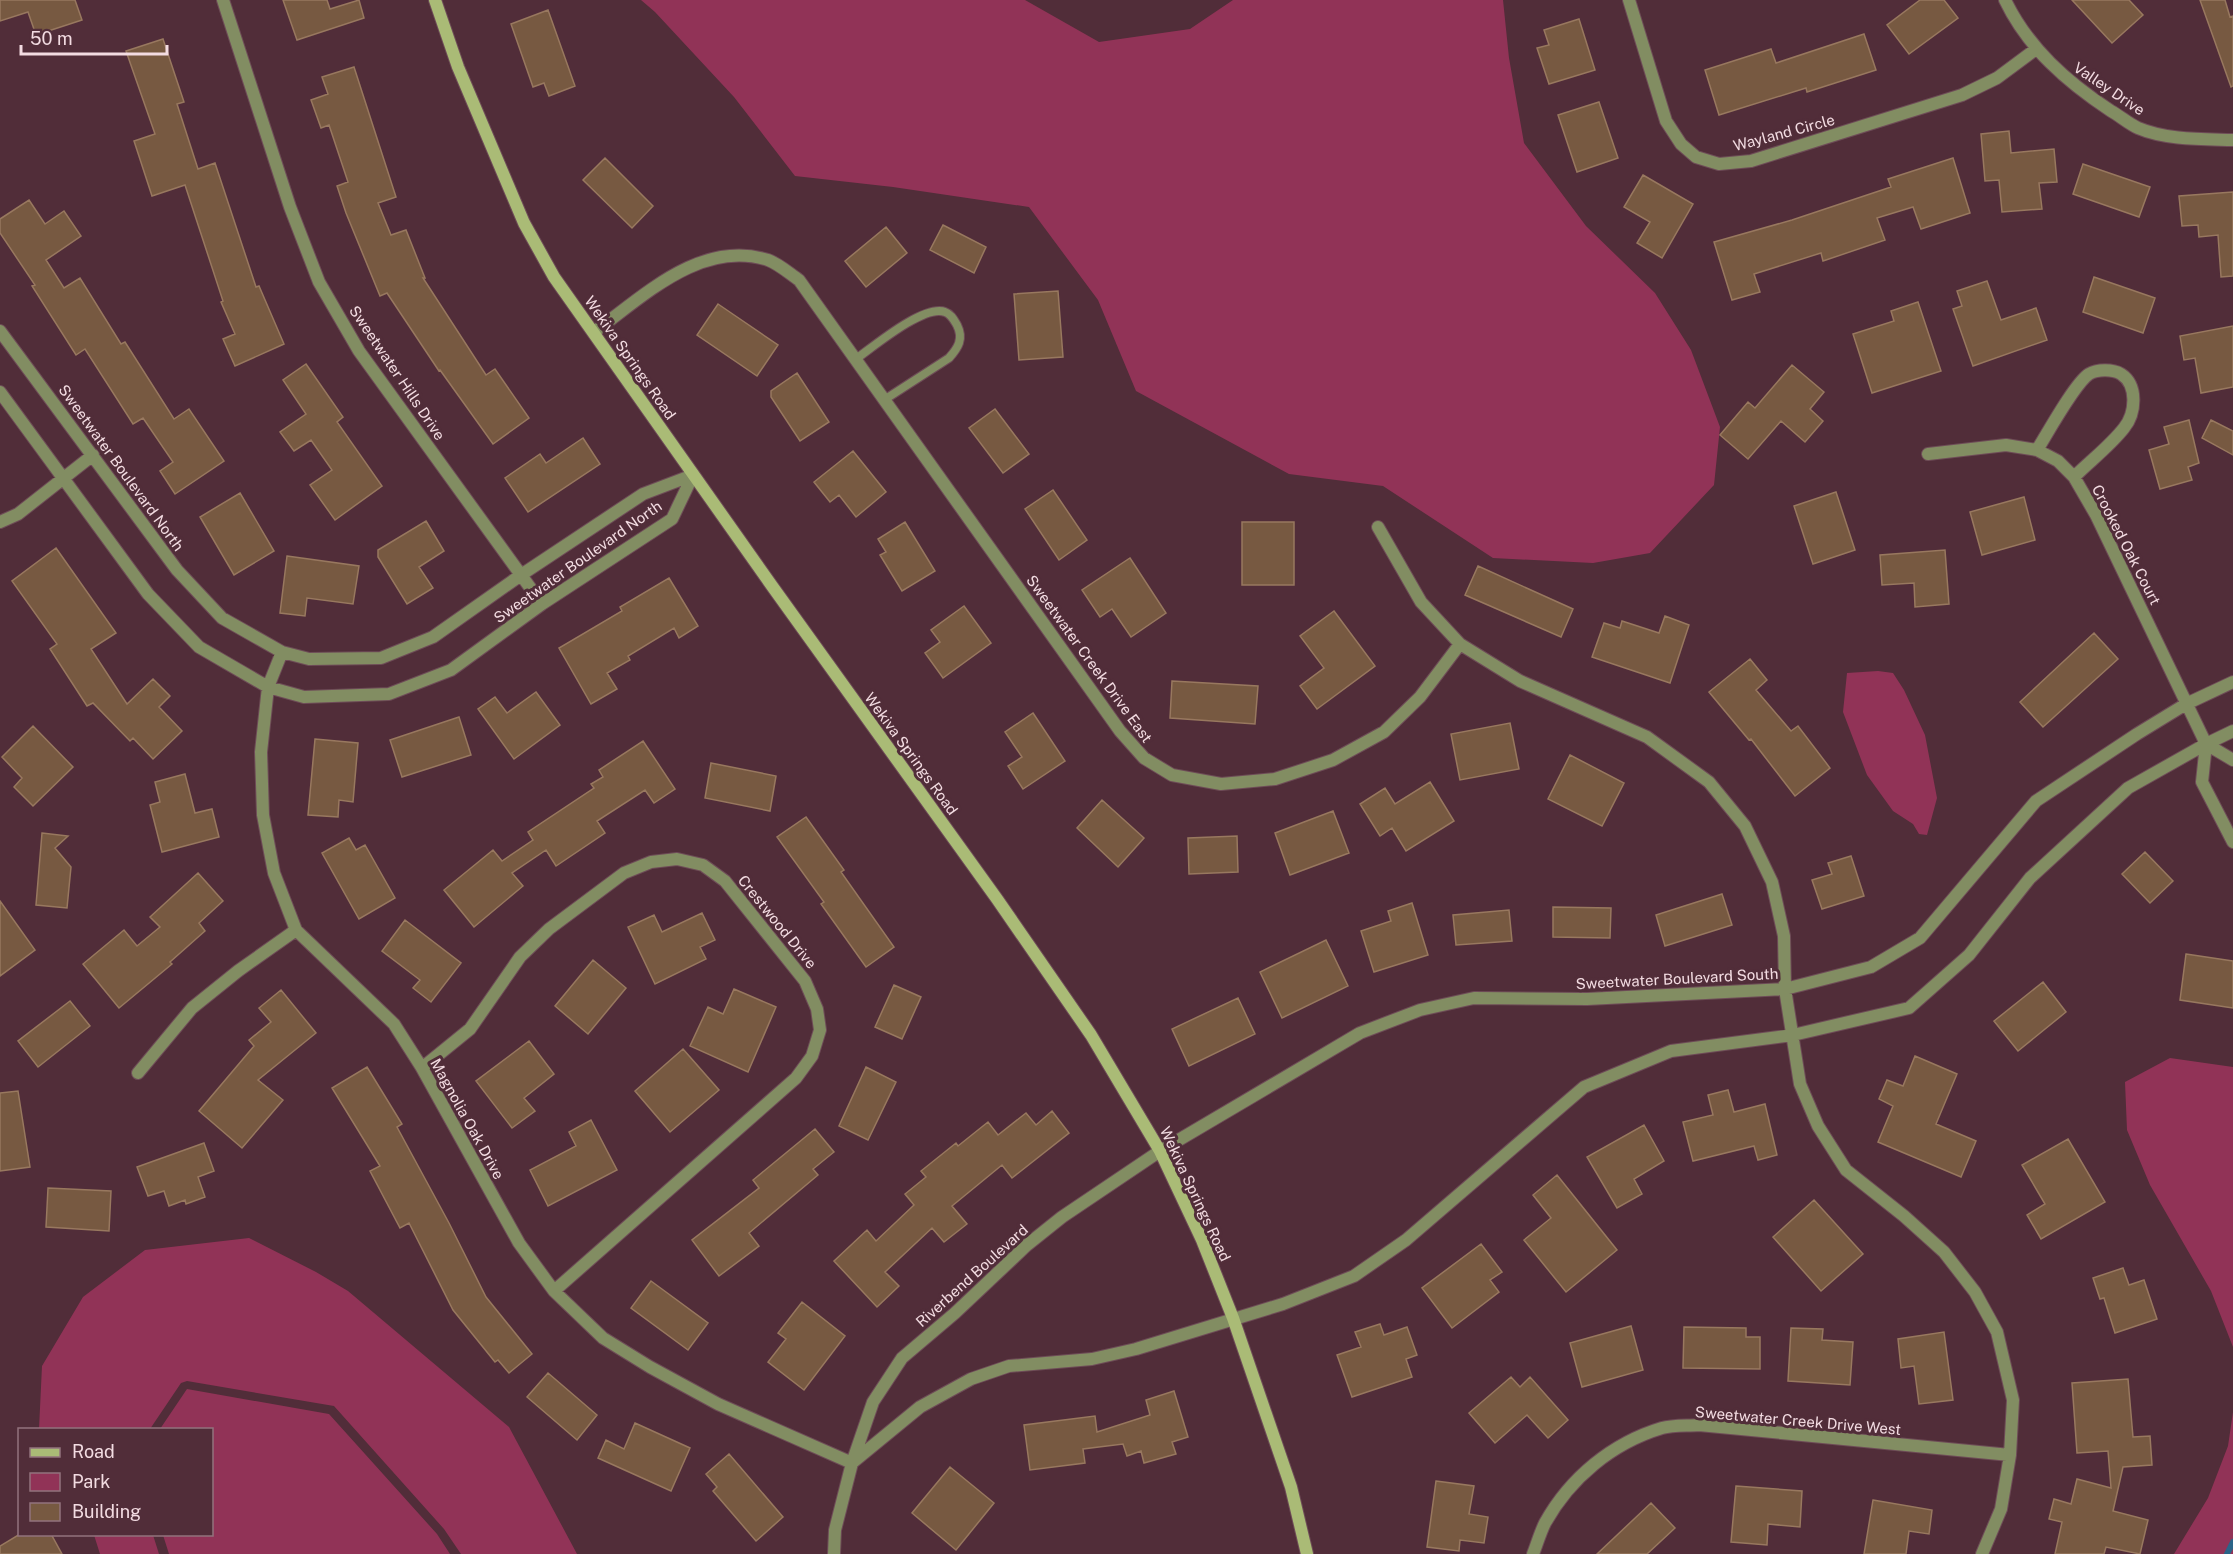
<svg xmlns="http://www.w3.org/2000/svg" width="2233" height="1554" viewBox="0 0 2233 1554" font-family="'Public Sans',sans-serif">
  <rect width="100%" height="100%" fill="#512d39"/>
  <!-- green -->
  <path fill="#913357" d="M641,0H1025L1099,42L1190,29L1233,0H1503L1509,58L1524,143L1586,226L1655,293L1691,350L1720,427L1714,485L1650,553L1593,563L1493,558L1383,486L1289,474L1136,391L1098,300L1029,207L893,187L795,176L734,97L655,12Z
    M1878,671L1893,673L1904,690L1925,735L1937,798L1927,835L1919,834L1913,824L1893,811L1867,775L1843,712L1847,673Z
    M2170,1058L2233,1067V1347L2211,1291L2150,1185L2127,1130L2125,1082Z
    M249,1238L316,1272L348,1291L509,1427L577,1554H461L444,1529L334,1406L187,1381L181,1383L150,1429H39L42,1366L83,1297L145,1250Z
    M187,1389L329,1414L437,1534L450,1554H169L163,1535L212,1534V1430L160,1429Z
    M2233,1412V1554H2174L2208,1498L2228,1446Z
    M94,1535H153L159,1554H100Z"/>
  <g fill="none" stroke-linecap="round" stroke-linejoin="round">
    <!-- stream -->
    <path stroke="#2b6488" stroke-width="6" d="M2227,1554L2233,1542"/>
  </g>
  <!-- building -->
  <path fill="#775941" stroke="#98785f" stroke-width="1.5" d="M0,0H75L82,20L36,35L28,12L0,21Z
    M283,0H327L330,9L359,0L364,18L297,40Z
    M1920,0H1944L1958,18L1909,54L1887,25Z
    M2072,0H2129L2143,15L2112,43Z
    M2200,0H2225L2230,17L2233,16V86L2231,87Z
    M548,10L575,86L549,96L544,83L533,87L511,24Z
    M1579,19L1595,70L1549,84L1537,48L1549,45L1544,30Z
    M1864,34L1876,70L1807,92L1806,88L1719,115L1705,70L1771,49L1776,63Z
    M163,39L184,102L177,104L198,169L215,163L256,287L259,286L284,344L235,366L223,339L235,334L221,302L223,301L185,185L152,196L134,141L155,134L126,51Z
    M354,67L396,197L378,203L391,235L406,230L425,278H423L486,375L495,369L529,418L493,444L440,370L439,371L387,293L380,296L346,213L337,186L348,182L329,125L321,128L311,100L328,94L322,77Z
    M1599,102L1618,158L1577,172L1558,115Z
    M2009,131L2011,153L2054,149L2057,182L2039,183L2042,209L2002,212L1999,180L1985,181L1981,134Z
    M605,158L653,206L632,228L583,180Z
    M1953,158L1970,213L1921,229L1913,207L1877,218L1885,240L1823,261L1821,253L1754,274L1760,292L1732,300L1714,242L1792,220L1891,187L1888,179Z
    M2083,164L2150,187L2139,217L2073,194Z
    M1643,175L1693,204L1662,258L1637,243L1650,222L1624,207Z
    M2233,192V276L2221,277L2218,235L2199,237L2198,225L2182,226L2179,196Z
    M29,200L45,224L64,211L81,236L46,260L64,288L80,278L121,344L125,342L174,419L189,409L224,461L175,494L160,471L173,462L143,418L133,424L85,349L76,355L32,286L35,285L0,233V219Z
    M943,225L986,247L974,273L930,250Z
    M886,227L907,253L866,287L845,261Z
    M2094,277L2155,298L2143,333L2083,312Z
    M1987,281L2001,320L2036,308L2047,340L1973,366L1953,309L1962,306L1957,291Z
    M1058,291L1063,357L1019,360L1014,294Z
    M1918,302L1941,371L1872,393L1853,334L1894,321L1891,311Z
    M718,304L778,345L757,376L697,335Z
    M2233,326V387L2201,393L2195,358L2184,360L2180,336Z
    M306,364L343,417L337,422L382,486L335,520L310,485L332,470L311,440L294,451L280,432L306,414L283,380Z
    M1792,365L1824,392L1810,409L1823,421L1805,442L1781,421L1748,459L1720,435L1748,402L1755,408Z
    M797,373L829,422L800,441L771,397V391Z
    M995,409L1029,454L1003,473L969,428Z
    M2189,420L2199,463L2188,467L2192,480L2160,489L2149,450L2169,444L2164,427Z
    M2211,420L2233,431V455L2202,438Z
    M583,438L600,464L528,512L505,478L540,454L546,463Z
    M853,451L886,492L856,517L839,495L830,502L814,482Z
    M1053,490L1087,540L1059,560L1025,509Z
    M1836,492L1855,550L1813,564L1794,506Z
    M240,493L274,551L234,575L200,517Z
    M2024,497L2035,540L1982,555L1970,512Z
    M426,521L444,551L419,567L433,588L407,604L378,557V550Z
    M905,522L935,571L902,591L880,555L886,552L878,539Z
    M1242,522H1294V585H1242Z
    M56,548L116,633L91,649L127,704L153,679L170,696L159,707L182,731L153,759L133,738L130,741L93,703L87,706L50,649L57,644L12,581Z
    M1945,550L1949,604L1915,607L1914,583L1882,585L1880,555Z
    M287,556L359,566L353,604L307,598L305,616L280,613Z
    M1130,558L1166,613L1131,637L1112,609L1100,617L1082,590Z
    M1478,566L1573,609L1561,637L1465,595Z
    M669,578L698,626L679,638L674,628L628,656L630,660L607,673L617,689L591,704L559,648L622,611L620,607Z
    M964,606L991,643L943,678L925,653L940,642L931,630Z
    M1334,611L1375,666L1317,709L1300,686L1324,668L1300,636Z
    M1665,616L1689,625L1670,683L1592,657L1604,623L1620,628L1622,621L1659,633Z
    M2094,633L2118,659L2043,727L2020,702Z
    M1750,659L1767,680L1756,690L1791,731L1798,726L1830,768L1795,796L1751,739L1749,740L1709,692Z
    M1172,681L1258,686L1255,724L1170,718Z
    M536,692L560,725L514,759L478,709L495,697L507,713Z
    M1033,713L1065,761L1023,789L1008,766L1022,757L1005,732Z
    M459,717L471,755L402,777L390,740Z
    M1510,723L1519,769L1460,780L1451,734Z
    M33,726L73,767L33,806L14,787L22,778L2,757Z
    M315,739L358,743L353,802L339,800L338,817L308,815Z
    M643,741L675,789L654,803L645,790L597,821L605,833L556,866L546,850L512,873L523,886L474,927L444,890L493,850L502,861L533,840L528,832L594,788L591,784L603,777L599,770Z
    M1570,755L1624,783L1602,826L1548,799Z
    M711,763L776,776L770,811L705,798Z
    M185,774L195,813L212,809L219,837L162,852L150,805L160,802L155,782Z
    M1430,782L1454,821L1406,851L1392,828L1380,836L1360,804L1385,788L1395,804Z
    M1102,800L1144,838L1118,867L1077,828Z
    M1333,811L1349,853L1290,875L1275,833Z
    M806,817L844,870L841,872L894,947L866,967L821,904L824,902L777,837Z
    M42,833L68,836L55,848L71,867L67,908L36,905Z
    M1237,836L1238,872L1189,874L1188,838Z
    M349,838L356,850L365,845L395,898L359,919L322,853Z
    M2145,852L2173,881L2150,903L2122,874Z
    M1851,856L1864,896L1822,909L1812,880L1832,874L1828,863Z
    M198,873L223,901L199,923L205,931L170,962L172,964L119,1008L83,964L124,930L137,946L160,927L150,917Z
    M1722,894L1732,925L1665,946L1656,915Z
    M0,901L35,950L0,976Z
    M1412,903L1428,955L1374,972L1361,931L1391,921L1388,911Z
    M1553,907L1611,908L1610,938L1553,937Z
    M1509,910L1512,941L1456,945L1453,915Z
    M702,913L715,940L700,947L706,959L655,984L628,927L654,915L662,932Z
    M405,920L461,963L431,1002L413,988L420,980L382,951Z
    M1326,940L1348,986L1282,1018L1260,972Z
    M2186,954L2233,961V1008L2180,1000Z
    M593,960L626,988L588,1034L555,1006Z
    M2043,982L2066,1012L2018,1051L1994,1021Z
    M894,985L921,997L902,1039L875,1027Z
    M734,989L776,1007L748,1072L690,1046L708,1007L723,1014Z
    M281,990L316,1033L258,1080L283,1100L242,1148L199,1111L254,1046L249,1040L271,1022L259,1008Z
    M1238,998L1255,1034L1189,1066L1172,1029Z
    M70,1001L90,1026L38,1067L18,1041Z
    M529,1041L554,1074L524,1098L535,1111L512,1128L476,1081Z
    M683,1049L719,1090L670,1132L635,1091Z
    M1915,1056L1957,1074L1936,1124L1976,1141L1961,1177L1878,1142L1893,1106L1879,1099L1887,1080L1903,1086Z
    M367,1067L402,1124L397,1127L449,1223L486,1297L532,1354L509,1373L498,1360L495,1362L453,1310L409,1223L400,1228L370,1171L380,1166L332,1088Z
    M866,1067L896,1082L868,1140L839,1126Z
    M1728,1090L1734,1112L1765,1104L1777,1155L1758,1160L1754,1146L1693,1161L1683,1122L1713,1115L1708,1095Z
    M18,1091L30,1167L0,1171V1093Z
    M1052,1111L1069,1133L1012,1178L1002,1165L952,1206L967,1224L944,1242L932,1228L885,1272L899,1286L877,1307L834,1261L867,1230L876,1241L914,1205L905,1194L926,1177L921,1171L956,1143L958,1146L988,1122L998,1135L1026,1113L1036,1125Z
    M591,1120L617,1170L548,1206L530,1170L576,1146L569,1132Z
    M1644,1125L1664,1161L1634,1179L1642,1194L1617,1208L1587,1157Z
    M815,1129L834,1152L813,1169L818,1175L749,1233L759,1246L719,1276L692,1240L759,1188L753,1180Z
    M2068,1139L2105,1202L2041,1239L2027,1215L2045,1204L2022,1165Z
    M204,1143L214,1171L198,1177L205,1197L186,1204L185,1200L169,1206L164,1191L148,1196L137,1167Z
    M1557,1175L1617,1250L1566,1292L1524,1240L1551,1218L1533,1195Z
    M48,1188L111,1191L109,1231L46,1227Z
    M1814,1200L1863,1254L1821,1291L1773,1237Z
    M1481,1244L1502,1272L1490,1280L1499,1292L1452,1328L1422,1288Z
    M2123,1268L2129,1285L2144,1280L2157,1319L2115,1333L2104,1298L2100,1299L2093,1278Z
    M651,1281L708,1323L688,1350L631,1308Z
    M802,1302L845,1336L804,1390L768,1362L786,1339L778,1333Z
    M1380,1324L1384,1335L1407,1327L1417,1355L1406,1359L1412,1377L1352,1397L1337,1355L1361,1347L1355,1332Z
    M1631,1326L1643,1370L1582,1387L1570,1343Z
    M1684,1327L1746,1328V1337H1760V1369L1683,1368Z
    M1791,1328L1823,1329L1822,1340L1853,1342L1850,1385L1788,1381Z
    M1944,1332L1953,1400L1919,1404L1914,1366L1901,1368L1898,1339Z
    M548,1373L597,1415L577,1440L527,1397Z
    M1511,1377L1520,1387L1530,1377L1568,1420L1548,1438L1527,1415L1495,1443L1469,1413Z
    M2128,1379L2133,1437L2150,1436L2152,1465L2123,1467L2113,1511L2148,1520L2140,1554L2106,1547L2104,1554H2055L2062,1522L2049,1519L2054,1499L2071,1504L2077,1479L2111,1488L2108,1451L2077,1453L2072,1383Z
    M1174,1391L1188,1437L1172,1442L1176,1454L1144,1463L1141,1451L1127,1456L1123,1444L1083,1449L1085,1463L1030,1470L1024,1425L1095,1416L1097,1432L1150,1415L1146,1400Z
    M635,1423L690,1448L671,1491L598,1458L606,1440L624,1449Z
    M729,1454L783,1517L756,1541L713,1491L717,1487L706,1474Z
    M950,1467L994,1503L956,1550L912,1513Z
    M1436,1481L1474,1486L1469,1514L1488,1517L1484,1543L1460,1540L1459,1551L1427,1547Z
    M1736,1486L1802,1491L1800,1527L1768,1524L1767,1545L1731,1542Z
    M1873,1500L1932,1510L1929,1534L1909,1531L1906,1554H1864Z
    M1651,1503L1675,1528L1647,1554H1597Z
    M20,1534H51L62,1554H0V1546Z"/>
  <g fill="none" stroke-linecap="round" stroke-linejoin="round">
    <!-- service casing -->
    <g stroke="#6e4c57" stroke-width="10">
      <path id="service" d="M856,359C873,347 924,304 945,312C951,314 954,320 957,325C964,339 958,348 949,358L884,400"/>
    </g>
    <!-- minor casing -->
    <g stroke="#6e4c57" stroke-width="14">
      <path id="minor" d="M223,0L290,207L319,282L359,351L542,604
        M1629,0L1666,121L1681,144L1696,157L1719,164L1751,161L1962,95L1997,78L2036,49
        M2005,0C2028,48 2067,82 2111,111C2120,116 2129,124 2138,128C2166,140 2203,139 2233,140
        M0,331L177,570L222,618L282,652L309,659L381,658L433,637L521,575L643,494L693,475
        M594,332C644,296 701,239 768,260C779,264 790,274 799,280L1120,731L1144,758L1172,775L1221,784L1275,779L1333,760L1384,732L1420,697L1460,644
        M0,392L148,594L199,647L268,687L304,697L389,694L451,670L542,604L672,519L693,475
        M2037,450C2047,434 2075,383 2089,374C2097,369 2113,369 2121,374C2138,385 2136,413 2124,428C2110,446 2090,461 2074,477
        M1928,454L2006,445L2037,450L2058,461L2074,477L2096,515L2206,744L2202,782L2233,842
        M0,522L18,514L93,455
        M1378,527L1421,602L1460,644L1520,681L1647,737L1709,782L1745,826L1772,882L1784,936L1785,989L1800,1084L1818,1126L1846,1170L1904,1216L1944,1252L1975,1292L1997,1332L2013,1400L2010,1455L2001,1509L1982,1554
        M282,652L268,687L261,752L263,815L274,873L296,930L394,1024L422,1068L519,1243L554,1291L603,1338L650,1367L718,1404L852,1463
        M2206,744L2233,760
        M422,1068L470,1029L520,957L549,929L624,873L651,862L677,859L703,865L725,881L805,981L817,1009L820,1030L812,1056L796,1078L554,1291
        M138,1073L192,1008L238,971L296,930
        M853,1462L920,1407L971,1379L1009,1366L1092,1359L1136,1349L1283,1304L1354,1276L1406,1240L1584,1087L1671,1051L1793,1035L1909,1008L1969,955L2030,878L2128,788L2206,744L2233,731
        M834,1554L835,1530L852,1463L873,1402L902,1358L955,1313L1027,1245L1062,1217L1160,1151L1360,1033L1420,1010L1474,998L1587,999L1785,989L1871,967L1920,938L2036,801L2137,734L2186,704L2233,682
        M1533,1554C1537,1544 1540,1533 1545,1523C1570,1478 1612,1443 1662,1428C1673,1425 1687,1426 1699,1425L2010,1455"/>
    </g>
    <!-- secondary casing -->
    <g stroke="#6e4c57" stroke-width="14">
      <path id="secondary" d="M435,0L458,67L524,223L554,277L772,586L997,899L1091,1035L1160,1151L1202,1240L1233,1318L1291,1487L1307,1554"/>
    </g>
    <!-- service -->
    <use href="#service" stroke="#828d62" stroke-width="8"/>
    <!-- minor -->
    <use href="#minor" stroke="#828d62" stroke-width="12"/>
    <!-- secondary -->
    <use href="#secondary" stroke="#aabb76" stroke-width="12"/>
  </g>
  <g text-anchor="middle" stroke-width="6" stroke-linejoin="round" paint-order="stroke">
    <!-- street labels -->
    <g font-size="15" fill="#f3dce2" stroke="#512d39">
      <text transform="translate(2109 89) rotate(34)" y="5">Valley Drive</text>
      <text transform="translate(1784 133) rotate(-15)" y="5">Wayland Circle</text>
      <text transform="translate(630 358) rotate(55)" y="5">Wekiva Springs Road</text>
      <text transform="translate(397 373) rotate(56)" y="5">Sweetwater Hills Drive</text>
      <text transform="translate(121 468) rotate(54)" y="5">Sweetwater Boulevard North</text>
      <text transform="translate(2126 545) rotate(63)" y="5">Crooked Oak Court</text>
      <text transform="translate(578 562) rotate(-35)" y="5">Sweetwater Boulevard North</text>
      <text transform="translate(1089 659) rotate(54)" y="5">Sweetwater Creek Drive East</text>
      <text transform="translate(911 754) rotate(54)" y="5">Wekiva Springs Road</text>
      <text transform="translate(777 922) rotate(51)" y="5">Crestwood Drive</text>
      <text transform="translate(1677 979) rotate(-3)" y="5">Sweetwater Boulevard South</text>
      <text transform="translate(467 1119) rotate(61)" y="5">Magnolia Oak Drive</text>
      <text transform="translate(1195 1194) rotate(65)" y="5">Wekiva Springs Road</text>
      <text transform="translate(972 1276) rotate(-42)" y="5">Riverbend Boulevard</text>
      <text transform="translate(1798 1421) rotate(5)" y="5">Sweetwater Creek Drive West</text>
    </g>
  </g>
  <!-- legend -->
  <rect x="18" y="1428" width="195" height="108" fill="#512d39" stroke="#92737d" stroke-width="1.5"/>
  <rect x="30" y="1448" width="30" height="9" fill="#aabb76" stroke="#92737d" stroke-width="1.5"/>
  <text x="72" y="1458" font-size="18" fill="#f3dce2">Road</text>
  <rect x="30" y="1473" width="30" height="18" fill="#913357" stroke="#92737d" stroke-width="1.5"/>
  <text x="72" y="1488" font-size="18" fill="#f3dce2">Park</text>
  <rect x="30" y="1503" width="30" height="18" fill="#775941" stroke="#92737d" stroke-width="1.5"/>
  <text x="72" y="1518" font-size="18" fill="#f3dce2">Building</text>
  <!-- scale -->
  <path d="M21 45v9h146v-9" fill="none" stroke="#f3dce2" stroke-width="3"/>
  <text x="30" y="45" font-size="18" fill="#f3dce2" stroke="#512d39" stroke-width="4.5" paint-order="stroke">50 m</text>
</svg>
